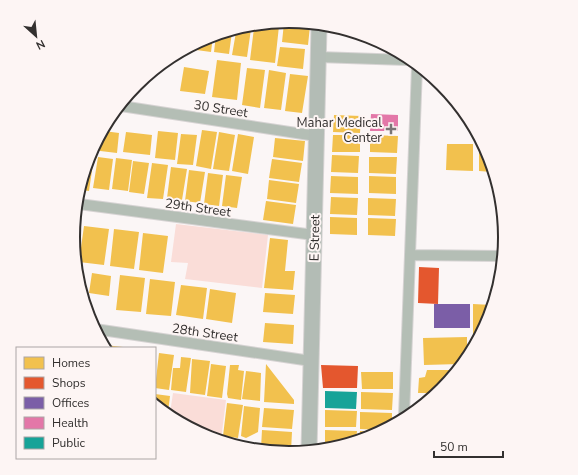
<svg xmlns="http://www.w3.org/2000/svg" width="578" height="475" viewBox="0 0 578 475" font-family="'Nunito Sans',sans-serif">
  <rect width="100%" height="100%" fill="#fbf6f6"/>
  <!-- green -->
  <path fill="#faddd8" d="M176,224L268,235L262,288L185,279L188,263L171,262Z
    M173,393L226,400L221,440L206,437L170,413Z"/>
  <!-- homes -->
  <path fill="#f2c14e" d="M284,23L310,26L308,45L282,42Z
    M269,25L279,26L275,63L250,60L254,28Z
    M251,29L247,57L232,55L236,32Z
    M232,32L229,54L214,52L216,35Z
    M213,36L211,52L189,49L206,37Z
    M280,47L305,49L303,69L277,66Z
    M217,60L241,63L237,100L212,97Z
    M184,67L209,71L205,94L180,91Z
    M247,68L265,70L260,108L242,105Z
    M269,70L286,73L281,110L264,108Z
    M290,74L308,76L302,113L285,111Z
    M334,115L361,116L360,133L333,132Z
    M202,130L217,132L211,169L196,166Z
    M104,131L119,133L117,153L92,150Z
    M158,131L178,133L175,160L155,158Z
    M126,132L152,135L150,155L123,152Z
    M219,132L235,135L229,171L213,169Z
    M181,134L197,135L193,165L177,164Z
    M238,134L254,137L248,174L232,171Z
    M333,135H360V152H332Z
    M370,135L398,136L397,153L370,152Z
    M275,138L305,141L303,161L273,157Z
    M447,144H473V171L446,170Z
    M479,145H483L489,155L492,172L479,171Z
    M332,155L359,156L358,173L331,172Z
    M89,156L94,157L89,191L82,190Z
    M98,157L113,159L109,190L93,188Z
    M369,157H397L396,174L369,173Z
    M116,158L132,160L128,191L112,189Z
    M272,159L302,163L299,182L269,178Z
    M133,161L149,163L144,194L129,192Z
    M152,163L168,165L163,199L147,198Z
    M171,167L187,169L182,200L167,198Z
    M189,170L205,172L200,203L185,201Z
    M208,173L223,175L219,206L204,204Z
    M226,175L242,177L237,208L222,206Z
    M331,176L358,177V194L330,193Z
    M369,176L396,177V194L369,193Z
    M269,180L299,184L296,203L267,199Z
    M331,197L358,198L357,215L330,214Z
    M368,198L396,199L395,216L368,215Z
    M266,201L296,205L293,224L263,220Z
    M330,217L357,218V235L330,234Z
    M368,218L396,219L395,236L368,235Z
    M75,225H77L74,246L73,237Z
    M84,226L109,229L104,265L79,262Z
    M114,229L139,232L134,269L110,266Z
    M143,233L168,236L163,273L139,270Z
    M270,238L288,240L285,271H295L293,290L264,288Z
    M92,273L111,276L109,296L89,293Z
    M120,275L145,278L141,312L116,310Z
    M150,279L175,282L171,316L146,314Z
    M181,285L207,288L203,319L176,315Z
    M210,289L236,293L232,323L206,319Z
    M265,293L295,295L293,314L263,312Z
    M473,304L492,305L489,321L479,335H473Z
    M265,323L294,325L293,344L263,342Z
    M467,337V353L460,364L424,365L423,338Z
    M105,345L123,347V348H107Z
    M159,353L174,355L169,390L155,388Z
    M181,357L191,358L186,392L171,390L173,368H180Z
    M192,359L210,361L205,395L190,393Z
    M211,364L226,366L222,398L207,396Z
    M266,364L294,400V404L264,402Z
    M230,365H239L238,370L244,371L241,400L228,398L227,394Z
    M427,370H456L439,393H418L419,378L425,377Z
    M246,371L261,373L260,401L242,399Z
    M361,372H393V389H362Z
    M361,392L393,393L392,410L361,409Z
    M155,394L170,396L168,412L155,403Z
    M227,403L243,405L238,438L223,436Z
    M244,406L260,408L258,432L246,438L241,436Z
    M264,408L294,410L292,429L262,427Z
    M325,410L357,411L356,427H325Z
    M360,412L392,413V424L383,430L360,429Z
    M262,430L292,432L291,451L261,448Z
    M325,430L357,431L356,441L325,447Z
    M360,431L380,432L372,438L360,440Z"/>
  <!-- shops -->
  <path fill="#e4572e" d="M419,267L439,268L438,304L418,303Z
    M321,365L358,366L357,388H323Z"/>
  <!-- offices -->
  <path fill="#7b5ea7" d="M434,304H470V328H434Z"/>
  <!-- health -->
  <path fill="#e377a8" d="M371,114L398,115V131H370Z"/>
  <!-- public -->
  <path fill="#17a398" d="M325,391L357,392L356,409L325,408Z"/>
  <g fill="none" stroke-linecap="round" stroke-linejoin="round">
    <!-- minor casing -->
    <g stroke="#d6d3d3" stroke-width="12">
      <path id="minor" d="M318,57L406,60
        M121,106L316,136
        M79,204L314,235
        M411,255L502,256
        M95,329L311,361
        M404,416L417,67"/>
    </g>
    <!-- secondary casing -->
    <g stroke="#d6d3d3" stroke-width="17">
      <path id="secondary" d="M309,450L319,27"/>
    </g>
    <!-- minor -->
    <use href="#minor" stroke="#b4beb5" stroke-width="10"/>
    <!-- secondary -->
    <use href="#secondary" stroke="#b3bcb5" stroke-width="15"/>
  </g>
  <!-- markers -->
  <path fill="#797575" stroke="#fdf5f4" stroke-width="1.5" d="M389 123h4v4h4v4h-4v4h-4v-4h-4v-4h4z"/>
  <g text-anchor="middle" stroke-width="4" stroke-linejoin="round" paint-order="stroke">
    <!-- street labels -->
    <g font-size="13" fill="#33302f" stroke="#fdf5f4">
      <text transform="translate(221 108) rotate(9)" y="5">30 Street</text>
      <text transform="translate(198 207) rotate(8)" y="5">29th Street</text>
      <text transform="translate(314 238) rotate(-89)" y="5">E Street</text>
      <text transform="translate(205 332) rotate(8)" y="5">28th Street</text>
    </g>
    <!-- poi labels -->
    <g font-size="13" fill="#33302f" stroke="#fdf5f4" text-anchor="end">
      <text x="382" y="127">Mahar Medical<tspan x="382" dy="15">Center</tspan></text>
    </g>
  </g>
  <!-- crop -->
  <path d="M0 0H578V475H0ZM80 237a209 209 0 1 1 418 0a209 209 0 1 1-418 0Z" fill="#fdf5f4" fill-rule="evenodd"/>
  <path fill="none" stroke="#33302f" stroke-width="2" d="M80 237a209 209 0 1 1 418 0a209 209 0 1 1-418 0Z"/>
  <!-- legend -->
  <rect x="16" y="347" width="140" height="112" fill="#fdf5f4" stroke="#aca6a5"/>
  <rect x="24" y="357" width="20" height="12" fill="#f2c14e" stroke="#aca6a5"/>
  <text x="52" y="367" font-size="12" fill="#33302f">Homes</text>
  <rect x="24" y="377" width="20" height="12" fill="#e4572e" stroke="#aca6a5"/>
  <text x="52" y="387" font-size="12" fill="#33302f">Shops</text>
  <rect x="24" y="397" width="20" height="12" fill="#7b5ea7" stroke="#aca6a5"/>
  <text x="52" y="407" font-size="12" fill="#33302f">Offices</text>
  <rect x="24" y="417" width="20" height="12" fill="#e377a8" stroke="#aca6a5"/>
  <text x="52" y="427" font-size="12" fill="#33302f">Health</text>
  <rect x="24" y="437" width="20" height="12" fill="#17a398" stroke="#aca6a5"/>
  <text x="52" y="447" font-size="12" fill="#33302f">Public</text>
  <!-- north arrow -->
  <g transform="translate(36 36) rotate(153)" stroke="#fdf5f4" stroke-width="3" paint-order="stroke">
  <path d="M0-3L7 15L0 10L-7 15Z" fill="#33302f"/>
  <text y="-6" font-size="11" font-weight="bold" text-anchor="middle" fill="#33302f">N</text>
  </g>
  <!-- scale -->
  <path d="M434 451v6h69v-6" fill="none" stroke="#33302f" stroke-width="2"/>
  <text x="440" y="451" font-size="12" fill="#33302f" stroke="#fdf5f4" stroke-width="3" paint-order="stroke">50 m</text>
</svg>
